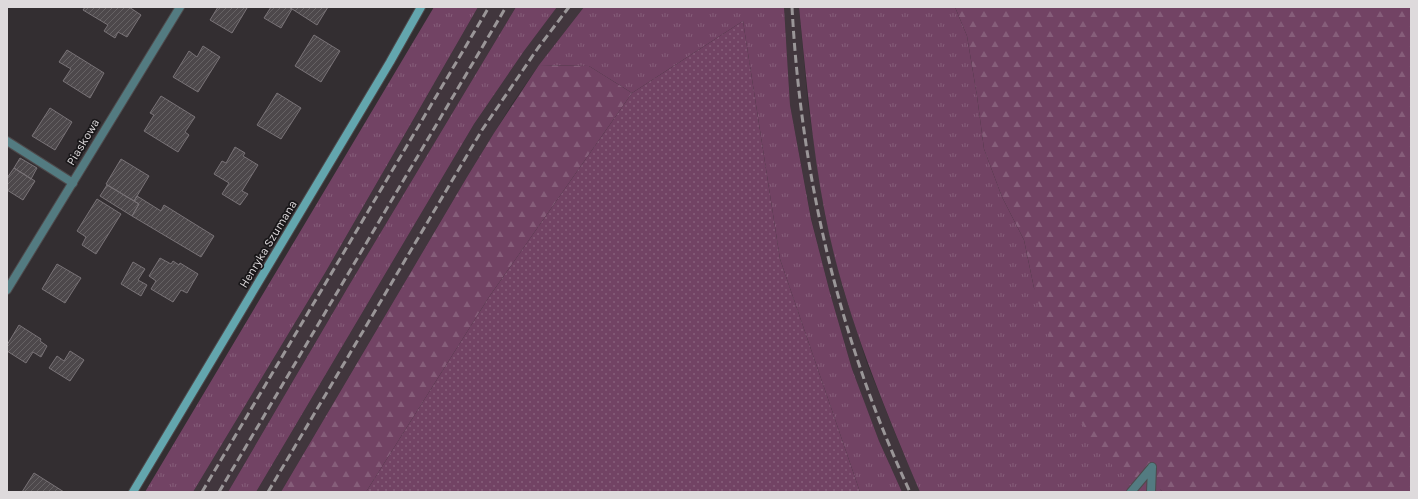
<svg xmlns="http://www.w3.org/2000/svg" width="1418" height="499" viewBox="0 0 1418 499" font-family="Karla,sans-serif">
  <defs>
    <pattern id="grass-tufts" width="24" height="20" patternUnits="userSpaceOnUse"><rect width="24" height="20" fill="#724364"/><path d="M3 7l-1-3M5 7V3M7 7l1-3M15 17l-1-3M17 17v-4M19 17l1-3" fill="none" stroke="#865e7a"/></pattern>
    <pattern id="forest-firs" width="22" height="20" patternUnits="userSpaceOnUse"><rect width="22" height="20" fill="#724364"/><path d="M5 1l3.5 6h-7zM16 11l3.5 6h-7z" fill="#865e7a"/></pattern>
    <pattern id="garden-dots" width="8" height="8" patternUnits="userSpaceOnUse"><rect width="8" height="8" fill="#724364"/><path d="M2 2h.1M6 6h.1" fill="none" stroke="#865e7a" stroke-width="1.8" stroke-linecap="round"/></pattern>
    <pattern id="building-hatch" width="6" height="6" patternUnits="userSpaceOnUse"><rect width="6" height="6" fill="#4d484b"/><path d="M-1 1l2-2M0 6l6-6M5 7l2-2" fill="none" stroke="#666264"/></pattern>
  </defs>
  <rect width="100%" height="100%" fill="#332e31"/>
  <!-- built -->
  <path fill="#41363d" d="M478,7H516L348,287L228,492H193L325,273Z
    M557,7H584L539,65L512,104L467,177L281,492H256L474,124L524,51Z
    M784,7H799L808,104L825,215L843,288L867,363L895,433L920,492H902L879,441L852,369L830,293L811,218L790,105Z"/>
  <!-- grass -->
  <path fill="url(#grass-tufts)" d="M434,7H478L325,273L193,492H145Z
    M516,7H557L524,51L474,124L256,492H228L348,287Z
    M584,7H784L790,105L811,219L830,293L852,369L879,441L902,492H860L780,259L743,21L632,93L589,66L539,65Z
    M799,7H955L967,36L977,96L984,149L1002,197L1024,240L1034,288L1162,492H920C882,402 844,311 825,214C812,146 806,76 799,7Z"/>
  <!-- forest -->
  <path fill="url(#forest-firs)" d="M955,7H1411V492H1162L1161,490L1123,474L1094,449L1059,373L1034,288L1024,240L1002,197L984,149L977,96L967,36Z
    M539,65L589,66L632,93L489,297L366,492H281L467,177L494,133Z"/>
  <!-- garden -->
  <path fill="url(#garden-dots)" d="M743,21L780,259L860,492H366L489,297L632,93Z"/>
  <!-- building -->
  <path fill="url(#building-hatch)" stroke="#797377" d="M85,7H129L141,15L127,37L118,32L115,38L104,31L108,25L83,10Z
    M218,7H245L247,8L232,33L210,20Z
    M271,7H289L292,9L281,28L264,18Z
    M289,7H328L317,25Z
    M314,35L340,51L321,82L295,66Z
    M203,46L220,57L198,92L173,77L189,51L197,57Z
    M67,50L104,73L90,98L63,81L71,69L59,62Z
    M277,93L301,108L281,139L257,125Z
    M161,96L195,117L185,132L189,135L178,152L144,131L154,115L150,113Z
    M50,108L72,122L55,150L32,136Z
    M235,147L245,153L243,156L258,165L242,191L248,194L240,205L222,194L229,183L214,174L222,161L226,163Z
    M20,158L37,168L31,179L14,168Z
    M121,159L149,176L134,201L106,184Z
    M14,168L35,181L23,200L7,190V178Z
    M107,185L139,204L132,216L100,196Z
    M137,196L161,211L164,205L214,236L201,257L132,216L139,204L134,201Z
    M97,199L121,214L96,254L82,245L86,237L77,231Z
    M160,258L171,264L173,261L179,265L180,263L198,274L187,293L181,290L173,302L151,289L156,281L149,276Z
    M133,262L145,269L138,280L147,285L141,296L121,284Z
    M57,264L81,278L65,303L42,289Z
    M19,325L41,339L40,341L47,346L41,357L33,352L26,363L7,351V345Z
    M70,351L84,360L70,381L49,368L57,356L64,361Z
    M34,473L64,492H22Z"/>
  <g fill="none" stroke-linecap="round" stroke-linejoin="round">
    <!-- lane casing -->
    <g stroke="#4e4a4c" stroke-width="10">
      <path id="lane" d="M7,141L73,183
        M1131,492L1152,467
        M1151,492L1152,467"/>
    </g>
    <!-- street casing -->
    <g stroke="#4e4a4c" stroke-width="10">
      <path id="street" d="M7,290L180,7"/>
    </g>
    <!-- secondary casing -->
    <g stroke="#4e4a4c" stroke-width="10">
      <path id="secondary" d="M133,492L390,62L421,7"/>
    </g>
    <!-- lane -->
    <use href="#lane" stroke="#537b81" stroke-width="8"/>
    <!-- street -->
    <use href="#street" stroke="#537b81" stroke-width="8"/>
    <!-- secondary -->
    <use href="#secondary" stroke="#63a6ae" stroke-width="8"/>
    <!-- rail -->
    <path stroke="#9a9698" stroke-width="3" stroke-dasharray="8 4" stroke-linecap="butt" d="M792,7C801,175 839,340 910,492
      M202,492L489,7
      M219,492L506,7
      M268,492L482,130L538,48L569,7"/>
  </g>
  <g text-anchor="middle" stroke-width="3.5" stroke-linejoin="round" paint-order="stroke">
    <!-- street labels -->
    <g font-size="12" fill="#dedadc" stroke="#191719">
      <text transform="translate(83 142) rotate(-59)" y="4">Piaskowa</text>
      <text transform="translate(268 244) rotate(-59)" y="4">Henryka Szumana</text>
    </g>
  </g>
  <!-- border -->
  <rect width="1418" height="499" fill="none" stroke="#dedadc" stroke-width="16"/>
</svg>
